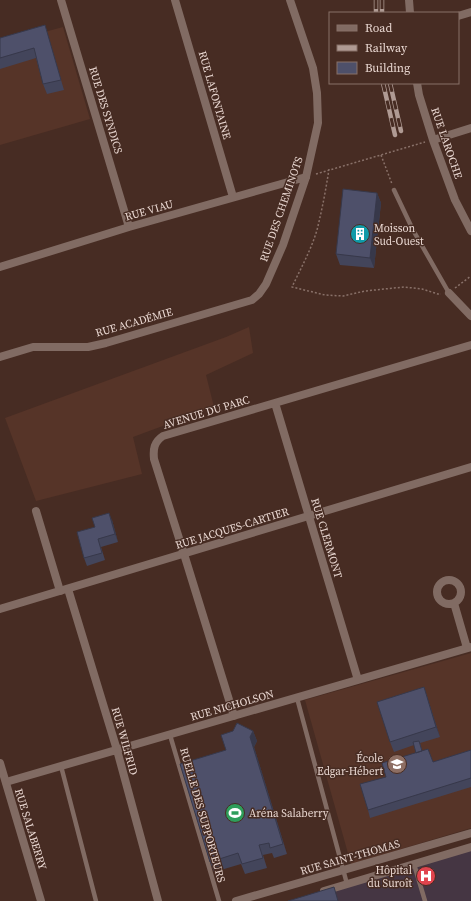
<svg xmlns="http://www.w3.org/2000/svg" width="471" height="901" viewBox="0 0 471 901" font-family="'Source Serif 4',serif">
  <rect width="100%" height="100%" fill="#472c23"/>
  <!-- built -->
  <path fill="#563428" d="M63,27L90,119L0,145V44Z
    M249,327L253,353L206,375L214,407L133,437L142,474L36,501L5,418L226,337Z
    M471,653V828L351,864L305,700Z"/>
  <!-- medical -->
  <path fill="#453643" d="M471,850V901H293Z"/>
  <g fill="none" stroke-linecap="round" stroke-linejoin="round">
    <!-- path -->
    <path stroke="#897169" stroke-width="1.5" stroke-dasharray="2 2" stroke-linecap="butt" d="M381,155L392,184
      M329,169C326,189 322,210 317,230C311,250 301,268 292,287L325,295L343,296L365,291L404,287L422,289L438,294H441
      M316,174L425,142
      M455,288L471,276"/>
    <!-- service -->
    <path stroke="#816b63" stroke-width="4.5" d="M394,190L413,230L449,293
      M297,698L347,884
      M170,735L219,901
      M61,766L96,901
      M414,864L425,901"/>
    <!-- minor -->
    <path stroke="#816b63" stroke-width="8" d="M61,0L129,227
      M175,0L233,197
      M409,0L410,13
      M458,16L471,12
      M417,83L419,95L433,140L455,200L471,231
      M433,140L471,128
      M0,267L129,227L306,177
      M449,293L471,316
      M0,357L33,347H88L106,343L252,300L259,294L266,284L283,245L306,177L318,123L317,93L313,68L290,0
      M275,403L358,680
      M36,511L60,591
      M437 592a12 12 0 1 1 24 0a12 12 0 1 1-24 0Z
      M68,589L117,750L158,901
      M454,603L467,648
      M234,716L184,554L154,459C153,449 154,442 163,436C265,405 368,376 471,345
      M6,782L471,647"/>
    <!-- tertiary -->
    <path stroke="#816b63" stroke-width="8" d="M0,609L471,467
      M0,763L41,901
      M324,891L471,847
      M236,901L471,833"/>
    <!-- rail casing -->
    <g stroke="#af9a93" stroke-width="4.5">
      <path id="rail" d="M376,0V13
        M382,0V13
        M383,83L395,135
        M390,83L401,131"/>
    </g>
    <!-- rail -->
    <use href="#rail" stroke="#472c23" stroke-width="3" stroke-dasharray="9" stroke-linecap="butt"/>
  </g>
  <!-- wall -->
  <path fill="#43455b" d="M45,25L48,36L64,90L47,94L43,84L36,58L0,69V38Z
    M377,193L381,203L374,268L340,265L336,254Z
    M112,520L118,542L101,547L105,560L87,566L84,558Z
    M424,687L440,737L420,743L422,751L433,762L471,750V787L370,818L368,810L386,777L416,753L414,745L394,752L390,742Z
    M253,731L257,741L254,747L287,854L274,858L272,853L263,855L267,868L245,874L241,864L214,872L210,862L226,750Z"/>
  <!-- shaded-wall -->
  <path fill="#37384a" d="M377,193L381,203L374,268L370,258Z
    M109,513L112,520L118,542L115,534Z
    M424,687L427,697L440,737L436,727Z
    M253,731L257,741L254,747L287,854L250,737Z"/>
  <!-- building -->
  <path fill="#4e506a" stroke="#37384a" d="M45,25L61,80L43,84L34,48L0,58V38Z
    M343,189L377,193L370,258L336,254Z
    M109,513L115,534L98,539L102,553L84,558L77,532L95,527L92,518Z
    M424,687L436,727L390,742L377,702Z
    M237,723L253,731L250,737L283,844L270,848L269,843L259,845L263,858L242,864L238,853L210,862L180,764L226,750L221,735L233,731Z
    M419,741L422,751L416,753L413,742Z
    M428,749L433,762L471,750V778L368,810L360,784L386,777L382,763Z
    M334,887L338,901H288Z"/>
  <!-- icons -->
  <defs>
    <g id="building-disc" transform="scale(1)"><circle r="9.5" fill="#0f9aa8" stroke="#472c23"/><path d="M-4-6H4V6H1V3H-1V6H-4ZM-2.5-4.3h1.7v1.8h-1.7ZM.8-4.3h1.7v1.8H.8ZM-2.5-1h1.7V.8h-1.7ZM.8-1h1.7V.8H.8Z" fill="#fff"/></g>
    <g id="school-disc" transform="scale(1)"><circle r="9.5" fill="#8d6e63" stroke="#472c23"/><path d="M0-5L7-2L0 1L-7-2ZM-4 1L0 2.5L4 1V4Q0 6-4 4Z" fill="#fff"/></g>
    <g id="stadium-disc" transform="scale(1)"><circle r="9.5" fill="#2e9e5b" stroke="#472c23"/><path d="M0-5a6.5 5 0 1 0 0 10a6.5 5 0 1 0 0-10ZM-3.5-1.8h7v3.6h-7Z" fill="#fff"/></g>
    <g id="hospital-disc" transform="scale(1)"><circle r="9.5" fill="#e0444e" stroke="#472c23"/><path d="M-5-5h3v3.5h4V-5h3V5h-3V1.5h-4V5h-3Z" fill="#fff"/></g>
  </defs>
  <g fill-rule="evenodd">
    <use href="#building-disc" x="360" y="234"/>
    <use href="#school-disc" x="397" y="764"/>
    <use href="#stadium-disc" x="235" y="813"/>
    <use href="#hospital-disc" x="426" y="876"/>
  </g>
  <g text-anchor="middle" stroke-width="3" stroke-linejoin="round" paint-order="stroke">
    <!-- street labels -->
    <g font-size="11" fill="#e9d7d1" stroke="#472c23">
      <text transform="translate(215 95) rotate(74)" y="4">RUE LAFONTAINE</text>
      <text transform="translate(106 110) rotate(73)" y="4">RUE DES SYNDICS</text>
      <text transform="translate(447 143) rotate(71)" y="4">RUE LAROCHE</text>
      <text transform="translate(281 209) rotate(-71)" y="4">RUE DES CHEMINOTS</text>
      <text transform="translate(149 210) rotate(-16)" y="4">RUE VIAU</text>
      <text transform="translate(134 322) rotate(-16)" y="4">RUE ACADÉMIE</text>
      <text transform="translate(206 412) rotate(-17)" y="4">AVENUE DU PARC</text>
      <text transform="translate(232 528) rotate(-17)" y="4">RUE JACQUES-CARTIER</text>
      <text transform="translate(327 538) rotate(73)" y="4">RUE CLERMONT</text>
      <text transform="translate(232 705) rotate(-16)" y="4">RUE NICHOLSON</text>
      <text transform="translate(125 741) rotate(74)" y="4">RUE WILFRID</text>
      <text transform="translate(203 815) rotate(74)" y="4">RUELLE DES SUPPORTEURS</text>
      <text transform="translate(31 829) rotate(73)" y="4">RUE SALABERRY</text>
      <text transform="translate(350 857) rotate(-16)" y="4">RUE SAINT-THOMAS</text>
    </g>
    <!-- poi labels -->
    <g font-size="11" fill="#e9d7d1" stroke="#472c23" text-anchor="start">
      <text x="374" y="232">Moisson<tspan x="374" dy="13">Sud-Ouest</tspan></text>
      <text x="383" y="762" text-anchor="end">École<tspan x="383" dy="13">Edgar-Hébert</tspan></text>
      <text x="249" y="817">Aréna Salaberry</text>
      <text x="412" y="874" text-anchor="end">Hôpital<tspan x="412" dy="13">du Suroît</tspan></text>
    </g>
  </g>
  <!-- legend -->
  <rect x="329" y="12" width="130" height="72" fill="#472c23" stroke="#887069"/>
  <rect x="337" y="25" width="20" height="6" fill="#816b63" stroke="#887069"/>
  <text x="365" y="32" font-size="12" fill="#e9d7d1">Road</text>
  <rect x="337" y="45" width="20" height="6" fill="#af9a93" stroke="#887069"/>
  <text x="365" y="52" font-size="12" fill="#e9d7d1">Railway</text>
  <rect x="337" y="62" width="20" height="12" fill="#4e506a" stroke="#887069"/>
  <text x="365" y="72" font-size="12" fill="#e9d7d1">Building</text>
</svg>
